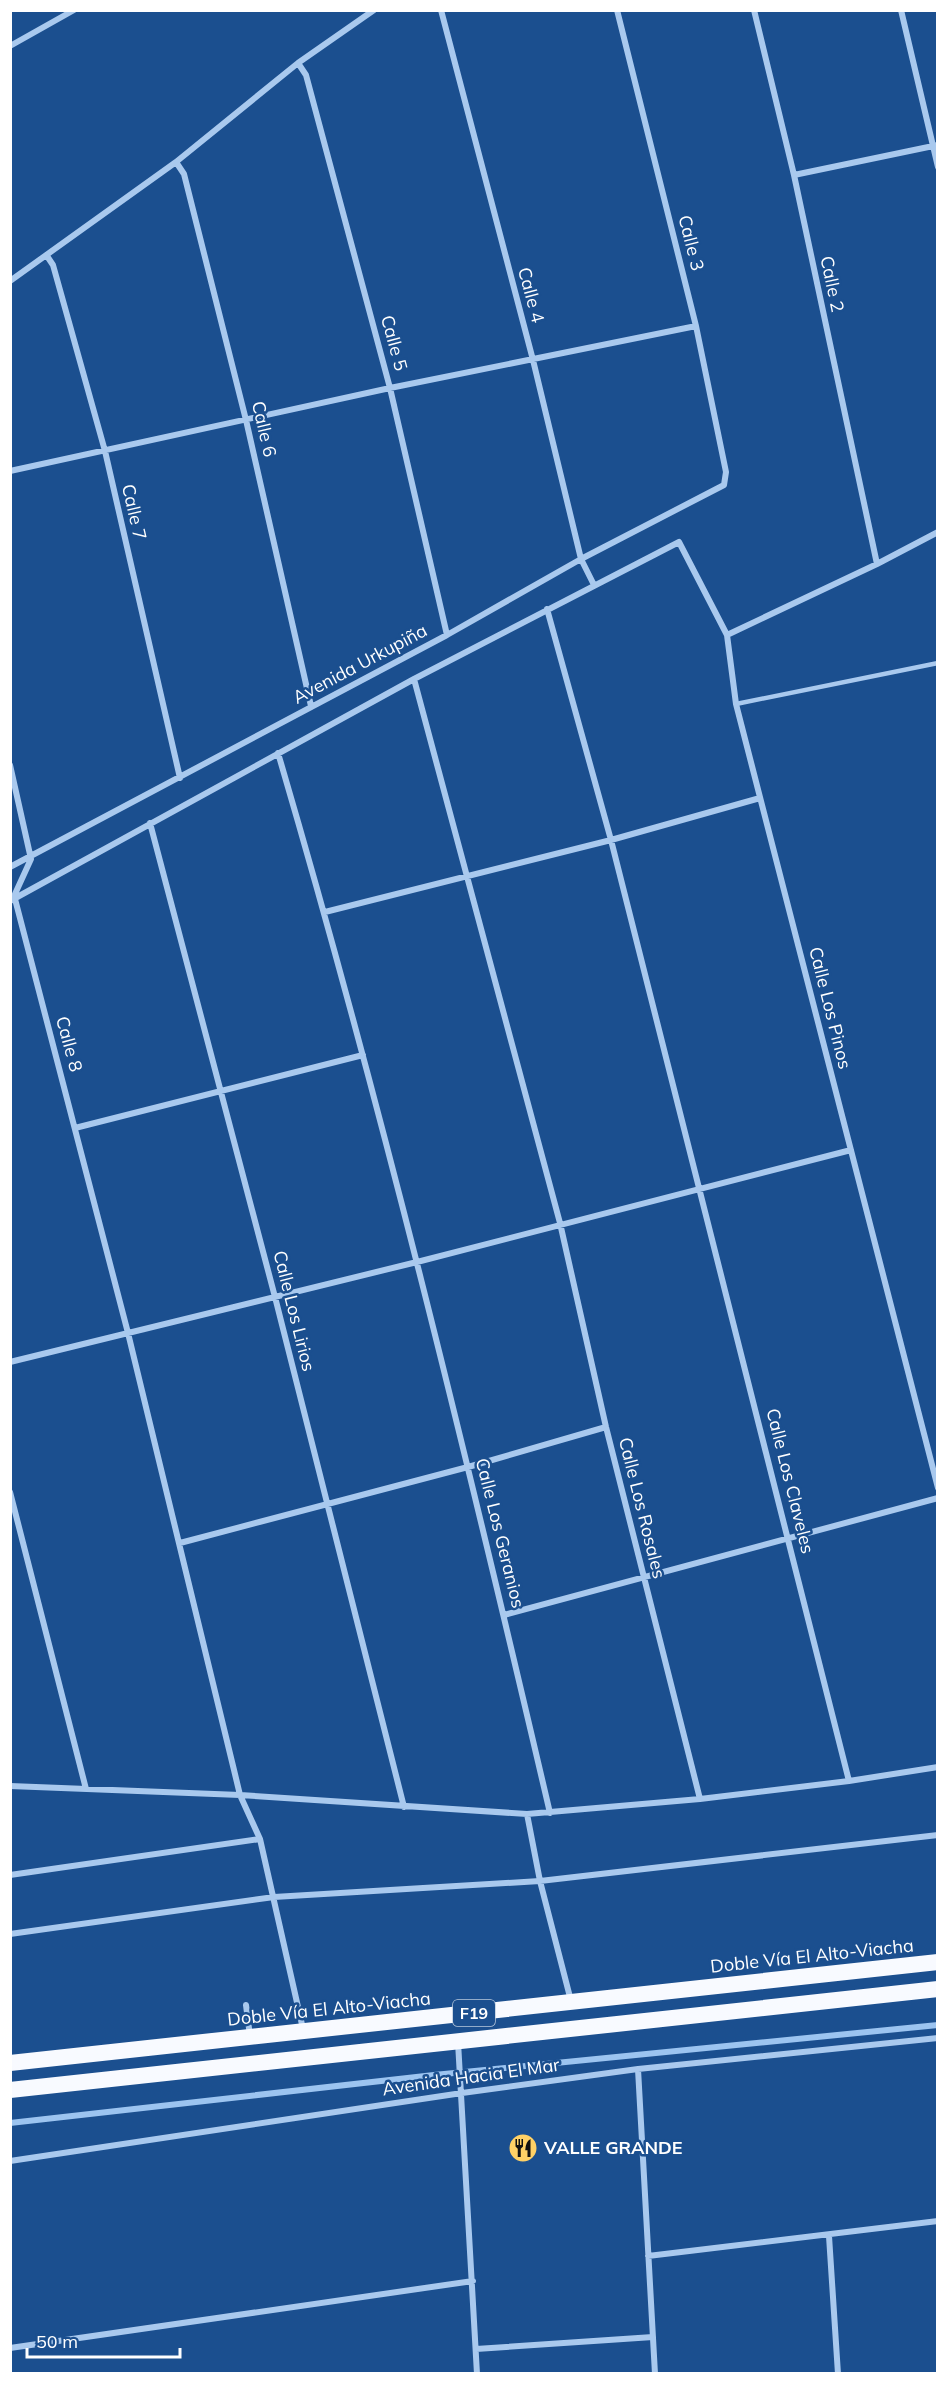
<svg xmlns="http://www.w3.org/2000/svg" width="948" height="2384" viewBox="0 0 948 2384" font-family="Mulish,sans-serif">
  <rect width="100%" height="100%" fill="#1b4f8f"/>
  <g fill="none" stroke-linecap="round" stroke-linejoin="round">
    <!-- stream -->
    <path stroke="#9cc4f0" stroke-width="6" d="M10,2123L434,2075L938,2025"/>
    <!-- service -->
    <path stroke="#a9c9ee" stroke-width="4.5" d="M736,704L938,663"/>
    <!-- minor -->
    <path stroke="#a9c9ee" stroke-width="6" d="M441,10L533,360L581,559L594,585
      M754,10L794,175L877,564
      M901,10L938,167
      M10,46L74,10
      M298,63L306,75L390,388L447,635
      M176,162L184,174L246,420L311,706
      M794,175L938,145
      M47,256L53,265L105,451L180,778
      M10,281L176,162L298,63L374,10
      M10,471L390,388L696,326
      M547,609L611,840L849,1781
      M727,635L877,564L938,532
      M414,679L560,1223L606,1427L700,1799
      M278,753C381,1103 467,1458 550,1813
      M10,765L31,859L15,894V899L128,1333L234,1770L240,1795L260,1839L303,2029
      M150,823L275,1297L404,1807
      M10,867L447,635L581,559L724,485L726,472L696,326L617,10
      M10,901L414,679L679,542L727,635L736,704L938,1488
      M325,912L611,840L760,798
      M75,1128L363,1055
      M10,1362L417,1262L851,1150
      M10,1492L86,1789
      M180,1543L468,1467L606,1427
      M504,1615L938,1498
      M10,1786L240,1795L527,1814L700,1799L849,1781L938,1767
      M527,1814L540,1881L571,2001
      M10,1875L260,1839
      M10,1934L274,1897L540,1881L938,1835
      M246,2005L250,2036
      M458,2042L477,2374
      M638,2069L655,2374
      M10,2161L462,2093L638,2069L938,2038
      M829,2236L838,2374
      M648,2256L938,2221
      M10,2348L473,2281
      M476,2349L653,2337"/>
    <!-- trunk -->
    <path stroke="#f8faff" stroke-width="16" d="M10,2063L938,1962
      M10,2090L938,1989"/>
  </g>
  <!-- icons -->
  <defs>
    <g id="restaurant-disc" transform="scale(1.5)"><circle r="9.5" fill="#ffd166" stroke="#1b4f8f"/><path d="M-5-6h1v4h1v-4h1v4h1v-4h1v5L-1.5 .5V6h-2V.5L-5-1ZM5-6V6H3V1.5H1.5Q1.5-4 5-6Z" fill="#111"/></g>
  </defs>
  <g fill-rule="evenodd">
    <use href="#restaurant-disc" x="523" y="2148"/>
  </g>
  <g text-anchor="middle" stroke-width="5" stroke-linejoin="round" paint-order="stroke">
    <!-- shield labels -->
    <rect fill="#1b4f8f" stroke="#bbcadd" stroke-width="1.5" x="453" y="2000" width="42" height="26" rx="4.5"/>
    <g font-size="16" font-weight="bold" fill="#fff">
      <text x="474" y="2019">F19</text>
    </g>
    <!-- street labels -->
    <g font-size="18" fill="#fff" stroke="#1b4f8f">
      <text transform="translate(691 243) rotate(76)" y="6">Calle 3</text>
      <text transform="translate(832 284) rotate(78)" y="6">Calle 2</text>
      <text transform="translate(531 295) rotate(75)" y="6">Calle 4</text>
      <text transform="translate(394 343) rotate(75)" y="6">Calle 5</text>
      <text transform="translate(264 429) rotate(77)" y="6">Calle 6</text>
      <text transform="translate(134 512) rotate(77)" y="6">Calle 7</text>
      <text transform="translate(360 664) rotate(-28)" y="6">Avenida Urkupiña</text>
      <text transform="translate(830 1008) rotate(76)" y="6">Calle Los Pinos</text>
      <text transform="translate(69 1044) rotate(75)" y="6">Calle 8</text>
      <text transform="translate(294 1311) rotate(76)" y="6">Calle Los Lirios</text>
      <text transform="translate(790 1481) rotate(76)" y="6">Calle Los Claveles</text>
      <text transform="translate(642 1508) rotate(76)" y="6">Calle Los Rosales</text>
      <text transform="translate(500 1533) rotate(76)" y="6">Calle Los Geranios</text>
      <text transform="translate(812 1956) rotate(-6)" y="6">Doble Vía El Alto-Viacha</text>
      <text transform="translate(329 2009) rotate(-6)" y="6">Doble Vía El Alto-Viacha</text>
      <text transform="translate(471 2077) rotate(-8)" y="6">Avenida Hacia El Mar</text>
    </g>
    <!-- poi labels -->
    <g font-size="18" font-weight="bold" fill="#fff" stroke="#1b4f8f" text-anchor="start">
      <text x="544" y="2154">VALLE GRANDE</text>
    </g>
  </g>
  <!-- border -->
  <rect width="948" height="2384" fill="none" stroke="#ffffff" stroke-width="24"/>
  <!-- scale -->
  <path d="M27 2348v9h153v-9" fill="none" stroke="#ffffff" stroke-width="3"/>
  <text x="36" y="2348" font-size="18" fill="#ffffff" stroke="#1b4f8f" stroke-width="4.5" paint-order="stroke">50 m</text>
</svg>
